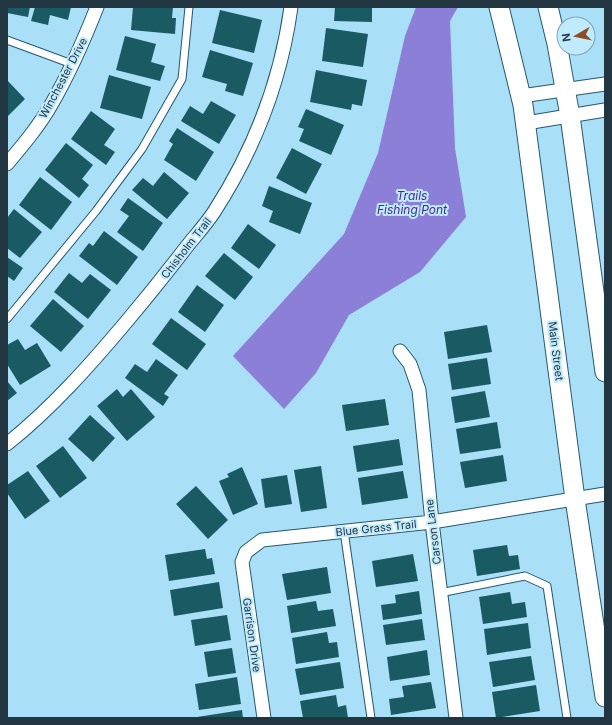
<svg xmlns="http://www.w3.org/2000/svg" width="612" height="725" viewBox="0 0 612 725" font-family="Inter,sans-serif">
  <rect width="100%" height="100%" fill="#aadff8"/>
  <!-- water -->
  <path fill="#8c7fd8" d="M416,7H458L450,21L455,148L466,217L420,272L349,315L316,373L284,409L233,356L344,234L378,153L405,36Z"/>
  <!-- building -->
  <path fill="#195a63" d="M7,7H30L28,17L7,13Z
    M35,7H71L68,20L50,15L48,25L31,21Z
    M133,7H173L172,18H176L175,34L131,30Z
    M335,7H372V22L334,21Z
    M220,10L262,20L254,53L212,43Z
    M326,28L368,34L363,67L322,61Z
    M125,36L156,44L151,62L165,66L160,81L116,70Z
    M210,50L253,63L243,96L225,91L227,84L202,77Z
    M316,70L367,80L362,106L352,104L351,110L310,102Z
    M109,75L151,87L142,119L100,108Z
    M7,80L25,99L7,117Z
    M211,101L236,115L219,144L181,121L190,106L203,114Z
    M306,109L344,125L331,155L299,141L304,129L298,127Z
    M91,111L115,129L104,145L115,152L106,165L71,139Z
    M177,128L214,152L196,181L164,160L173,144L169,141Z
    M66,143L93,165L82,179L89,185L79,198L45,170Z
    M292,148L322,164L306,194L276,178Z
    M164,172L189,193L167,219L132,190L143,178L153,186Z
    M40,177L72,202L51,230L19,205Z
    M269,186L312,203L300,234L269,222L273,211L262,206Z
    M128,198L163,223L143,251L117,232L129,216L120,210Z
    M14,209L42,232L20,258L7,248V218Z
    M248,224L276,245L259,269L231,248Z
    M104,231L138,257L117,285L79,256L89,243L93,246Z
    M224,253L253,277L235,300L205,276Z
    M7,257L23,268L14,281L7,276Z
    M69,273L82,283L90,274L111,290L88,319L54,292Z
    M197,285L224,305L205,332L178,312Z
    M53,299L84,326L61,352L30,326Z
    M171,318L206,344L187,370L152,344Z
    M487,325L492,352L448,359L444,332Z
    M18,339L25,350L37,343L51,366L20,385L7,364V345Z
    M487,358L491,384L452,390L448,364Z
    M156,359L178,375L164,394L169,397L163,406L125,378L135,364L147,372Z
    M7,381L17,393L7,401Z
    M117,389L123,397L131,389L155,417L127,441L97,406Z
    M485,391L490,417L455,423L451,397Z
    M385,399L389,425L346,431L342,405Z
    M90,415L115,438L93,462L68,439Z
    M497,422L501,448L460,454L456,429Z
    M399,439L403,465L357,472L353,446Z
    M63,446L87,478L60,498L36,466Z
    M503,455L507,481L465,488L460,462Z
    M321,466L327,508L301,512L294,470Z
    M242,467L258,504L233,515L219,481L229,477L227,474Z
    M28,471L50,501L25,519L7,493V485Z
    M403,471L408,498L362,505L358,478Z
    M287,475L292,504L265,508L261,479Z
    M196,486L228,520L208,539L176,504Z
    M507,545L509,556L518,555L520,569L477,576L473,550Z
    M205,549L207,559L212,558L215,574L169,581L165,555Z
    M413,554L418,581L376,587L372,561Z
    M327,567L331,593L287,600L282,574Z
    M219,582L223,608L174,616L170,590Z
    M419,591L422,614L383,620L381,605L396,603L395,595Z
    M510,592L512,604L525,602L527,617L483,624L479,597Z
    M316,601L318,611L333,609L336,626L291,633L287,606Z
    M227,615L231,640L195,646L191,620Z
    M422,619L425,640L386,645L383,625Z
    M528,623L531,648L487,655L484,629Z
    M327,632L329,643L337,642L339,657L296,664L292,638Z
    M232,648L236,673L208,677L204,652Z
    M427,650L430,675L390,681L387,657Z
    M531,656L535,680L493,687L489,662Z
    M340,662L344,688L300,695L295,669Z
    M237,677L241,704L199,710L195,684Z
    M431,682L436,708L391,715L389,699L404,697L402,686Z
    M536,685L540,711L496,718L492,692Z
    M336,695L338,707L346,705L348,718H303L300,701Z
    M242,710L243,718H197V717Z"/>
  <g fill="none" stroke-linecap="round" stroke-linejoin="round">
    <!-- lane casing -->
    <g stroke="#24586d" stroke-width="9">
      <path id="lane" d="M7,40L72,64
        M7,319L96,211L142,149L182,79L189,7
        M344,531L371,718
        M440,593L525,576L547,586L567,718"/>
    </g>
    <!-- street casing -->
    <g stroke="#24586d" stroke-width="15">
      <path id="street" d="M521,96L605,84
        M526,123L605,110
        M7,164C23,145 39,126 51,105C69,74 84,40 97,7
        M400,351L410,364L419,390L432,522L456,718
        M7,444C52,408 90,365 127,321C148,296 168,271 188,245C197,234 206,224 214,212C254,150 281,80 291,7
        M264,718L242,562L246,552L262,540L432,522L605,494"/>
    </g>
    <!-- secondary casing -->
    <g stroke="#24586d" stroke-width="21">
      <path id="secondary" d="M499,7L523,105L575,499L605,697
        M548,7L557,44L570,116L605,372"/>
    </g>
    <!-- lane -->
    <use href="#lane" stroke="#fff" stroke-width="7"/>
    <!-- street -->
    <use href="#street" stroke="#fff" stroke-width="13"/>
    <!-- secondary -->
    <use href="#secondary" stroke="#fff" stroke-width="19"/>
  </g>
  <g text-anchor="middle" stroke-width="4" stroke-linejoin="round" paint-order="stroke">
    <!-- street labels -->
    <g font-size="11" fill="#213640" stroke="#c0ebff">
      <text transform="translate(63 78) rotate(-62)" y="4">Winchester Drive</text>
      <text transform="translate(186 248) rotate(-52)" y="4">Chisholm Trail</text>
      <text transform="translate(556 351) rotate(83)" y="4">Main Street</text>
      <text transform="translate(376 528) rotate(-6)" y="4">Blue Grass Trail</text>
      <text transform="translate(433 532) rotate(-97)" y="4">Carson Lane</text>
      <text transform="translate(252 635) rotate(82)" y="4">Garrison Drive</text>
    </g>
    <!-- water labels -->
    <g font-size="12" font-style="italic" fill="#442991" stroke="#c0ebff">
      <text x="412" y="200">Trails<tspan x="412" dy="14">Fishing Pont</tspan></text>
    </g>
  </g>
  <!-- border -->
  <rect width="612" height="725" fill="none" stroke="#213640" stroke-width="16"/>
  <!-- north arrow -->
  <g transform="translate(576 36) rotate(261)"><circle r="19" fill="#c0ebff" stroke="#80a3b3"/>
  <path d="M0-3L7 15L0 10L-7 15Z" fill="#904b22"/>
  <text y="-6" font-size="11" font-weight="bold" text-anchor="middle" fill="#213640">N</text>
  </g>
</svg>
